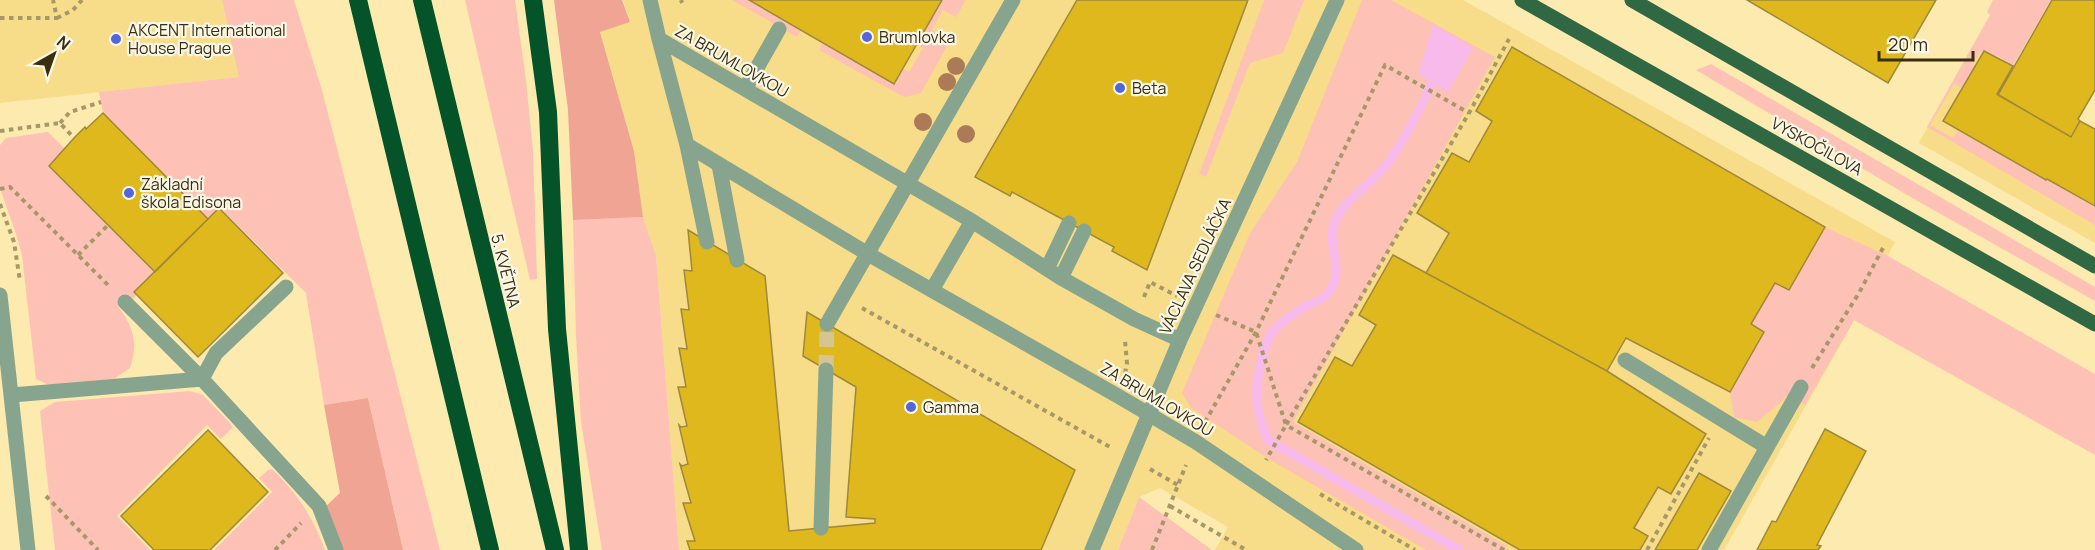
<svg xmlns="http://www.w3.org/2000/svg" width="2095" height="550" viewBox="0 0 2095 550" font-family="Manrope,sans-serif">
  <rect width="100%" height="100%" fill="#fceaaf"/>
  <!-- built -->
  <path fill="#f7dd89" d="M0,0H222L240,77L0,103Z
    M623,0H1463L1895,242L1846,335L1724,550H1215L1228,527L1160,488L1139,497L1118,550H679L656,255L643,217L634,151L600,31L630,22Z
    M1973,45L2007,62V63L2013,66L1997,94L2071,136L2080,121L2095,129V243L1919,143Z"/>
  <!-- green -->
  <path fill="#fdc2b5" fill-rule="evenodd" d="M222,0H294L322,90L440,550H403L368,398L324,405L306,293L220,208L208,219L103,113L99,92L239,77Z
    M465,0H515L526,81L533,151L537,279L530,280Z
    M732,0H749L801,30L797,37Z
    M942,0H966L956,17L943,10L932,30L950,41L921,93L905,97L900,95L819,50L823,43L894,84L903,68L909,72L923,48L917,44Z
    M1264,0H1304L1283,53L1250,63L1206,177L1199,174Z
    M1362,0H1391L1495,57L1293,422L1507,546L1505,550H1426L1272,461L1191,408L1182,393L1250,233L1297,162ZM1473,48L1448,91L1418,74Z
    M1993,0H2051L2013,66L1999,57L1981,51L1972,65L1975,68L1962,88L1954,84L1930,125L1953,138L1958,131L2095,206V225L1927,127L1990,15L1987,12Z
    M1711,64L2095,287V301L1914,199L1696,70Z
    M48,132L66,150L50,166L155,272L133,299H129L118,306C133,327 139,342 130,368L114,379L49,385L36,379L22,255L16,234L0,188V145L6,138Z
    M643,217L656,255L679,550H602L581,422L576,336L573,220Z
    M1825,227L1888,256L2095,374V455L1854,320L1805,405L1787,395L1779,404L1757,422L1734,417L1730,392L1763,332L1751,324L1775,283L1789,290Z
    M190,391L203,395L231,424L232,428L221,439L207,425L117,516L150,550H55L40,411L55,402Z
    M272,469C298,494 312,516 325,550H214L272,492L259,478L268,470Z
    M1139,497L1212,550H1118Z"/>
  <!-- forest -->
  <path fill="#f0a493" d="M554,0H622L630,22L600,32L634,151L643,217L573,220L568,110Z
    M368,398L403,550H343L325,507L340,493L324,405Z"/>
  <!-- water -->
  <path fill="#f7baeb" d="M1434,24L1473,48L1448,92L1418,74Z"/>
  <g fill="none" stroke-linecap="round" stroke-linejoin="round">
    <!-- stream -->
    <path stroke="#f7baeb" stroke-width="9" d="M1433,82C1418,111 1404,144 1383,169C1369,186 1346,198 1336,219C1324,244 1345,264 1331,289C1325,301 1308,303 1298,311C1289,317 1280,323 1273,331C1268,337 1267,345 1264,352C1253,385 1254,408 1268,440L1459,550"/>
  </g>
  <!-- building -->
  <path fill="#deb81c" stroke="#9e883d" stroke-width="1.5" d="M749,0H942L894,84Z
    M1077,0H1248L1147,270L1112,251L1114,247L1012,192L1010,196L975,177Z
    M1747,0H1936L1888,83Z
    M2052,0H2095V90L2078,119L2080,121L2071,137L1998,95Z
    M1512,47L1825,227L1789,290L1775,283L1751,324L1764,332L1730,392L1626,338L1607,371L1426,273L1449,233L1417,213L1452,153L1469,162L1492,121L1476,111Z
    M1984,51L2013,66L1997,94L2071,137L2080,121L2095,129V206L2047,179L2046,180L1943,121Z
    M103,113L208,219L155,272L49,166L74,138L85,127L86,129Z
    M219,208L283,273L198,357L134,292Z
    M688,230L765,276L789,531L875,523V519L846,517L856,387L803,356L807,312L1075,470L1041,550H690L687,541H695L683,503H691L680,464L682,466L688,464L679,425L681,427L687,426L678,387H686L679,348L687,349L681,309L689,310L684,270L692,271Z
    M1393,255L1607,371L1706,434L1671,494L1658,487L1634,528L1648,536L1640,550H1520L1298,422L1335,357L1352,366L1376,325L1359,315Z
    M1825,429L1866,451L1817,545L1821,546L1818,550H1757L1772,521L1776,522Z
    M208,430L268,492L210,550H154L121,516Z
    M1699,473L1731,491L1697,550H1655Z"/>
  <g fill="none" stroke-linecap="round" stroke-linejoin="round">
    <!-- minor-tunnel -->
    <path stroke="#d5c58f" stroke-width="15" stroke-dasharray="15 8" stroke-linecap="butt" d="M826,370L827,324"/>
    <!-- path -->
    <path stroke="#a7986a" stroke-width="4" stroke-dasharray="4.5 4.5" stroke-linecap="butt" d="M681,0L682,3
      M0,18H57L53,0
      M57,18L73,10L82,0
      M60,123L70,112L101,102
      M0,131L60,123L74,138
      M0,189L10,187L110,287
      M0,204L14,242L20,281
      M78,255L108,225
      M1144,297L1150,282L1177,296
      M862,308L1110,447
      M1216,315L1256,332L1286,425L1266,460
      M1812,368L1859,293L1884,246
      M1125,373L1127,364L1125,340
      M1205,422L1256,332L1385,65L1469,113
      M1150,469L1178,485
      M1320,494L1415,550
      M46,496L98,550
      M1170,506L1246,550
      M275,550L301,523
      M1152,550L1186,465
      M1504,550L1286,425L1469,113L1509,39
      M1647,550L1709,438"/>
    <!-- minor -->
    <path stroke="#87a48e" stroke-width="15" d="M650,0L659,39
      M745,89L779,29
      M687,145L707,242
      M719,165L737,260
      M1047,269L1069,223
      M1061,278L1084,231
      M932,290L972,221
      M0,295L28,550
      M125,302L202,379L319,506L336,550
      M827,324L1013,0
      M1180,340L1134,319L1061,278L972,221L659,39L687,145L868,254L1118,396L1196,442L1356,550
      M1625,360L1767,447
      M202,379L216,353L286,287
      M12,395L202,379
      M821,528L826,370
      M1092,550L1180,340L1337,0
      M1709,550L1801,387"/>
    <!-- major -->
    <path stroke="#316844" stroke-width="15" d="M1522,0L2095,324
      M1632,0L2095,266"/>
    <!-- highway -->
    <path stroke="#045329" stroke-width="18" d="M358,0L490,550
      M422,0L555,550
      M533,0L548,112L557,329L579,550"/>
  </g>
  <!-- trees -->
  <g fill="#ac7a57">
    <circle cx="956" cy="66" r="9"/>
    <circle cx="947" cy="82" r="9"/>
    <circle cx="923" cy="122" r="9"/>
    <circle cx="966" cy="134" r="9"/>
  </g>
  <!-- markers -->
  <g fill="#5466dc" stroke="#fcf8e9" stroke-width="2">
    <circle cx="867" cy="37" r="6"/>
    <circle cx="116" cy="39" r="6"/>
    <circle cx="1120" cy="88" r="6"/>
    <circle cx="129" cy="193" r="6"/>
    <circle cx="911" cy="407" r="6"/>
  </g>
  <g text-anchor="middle" stroke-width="4.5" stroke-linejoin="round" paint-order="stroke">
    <!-- poi labels -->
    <g font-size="16" fill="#392f10" stroke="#fcf8e9" text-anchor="start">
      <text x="128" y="36">AKCENT International<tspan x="128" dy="18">House Prague</tspan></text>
      <text x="879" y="43">Brumlovka</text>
      <text x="1132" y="94">Beta</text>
      <text x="141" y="190">Základní<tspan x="141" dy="18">škola Edisona</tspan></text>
      <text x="923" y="413">Gamma</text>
    </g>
    <!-- street labels -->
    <g font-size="16" fill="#392f10" stroke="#fcf8e9">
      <text transform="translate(732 61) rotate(30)" y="6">ZA BRUMLOVKOU</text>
      <text transform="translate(1817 146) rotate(29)" y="6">VYSKOČILOVA</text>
      <text transform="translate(1195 266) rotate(-65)" y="6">VÁCLAVA SEDLÁČKA</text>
      <text transform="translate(506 271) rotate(76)" y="6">5. KVĚTNA</text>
      <text transform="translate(1157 399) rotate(31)" y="6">ZA BRUMLOVKOU</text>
    </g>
  </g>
  <!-- north arrow -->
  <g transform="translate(54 54) rotate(40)" stroke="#fcf8e9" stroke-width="4.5" paint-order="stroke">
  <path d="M0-4.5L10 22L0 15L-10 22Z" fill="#392f10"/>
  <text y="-9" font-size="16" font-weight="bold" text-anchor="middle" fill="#392f10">N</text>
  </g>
  <!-- scale -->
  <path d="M1879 51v9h94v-9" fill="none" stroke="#392f10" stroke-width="3"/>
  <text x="1888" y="51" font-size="18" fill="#392f10" stroke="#fcf8e9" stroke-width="4.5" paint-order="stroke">20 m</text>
</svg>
